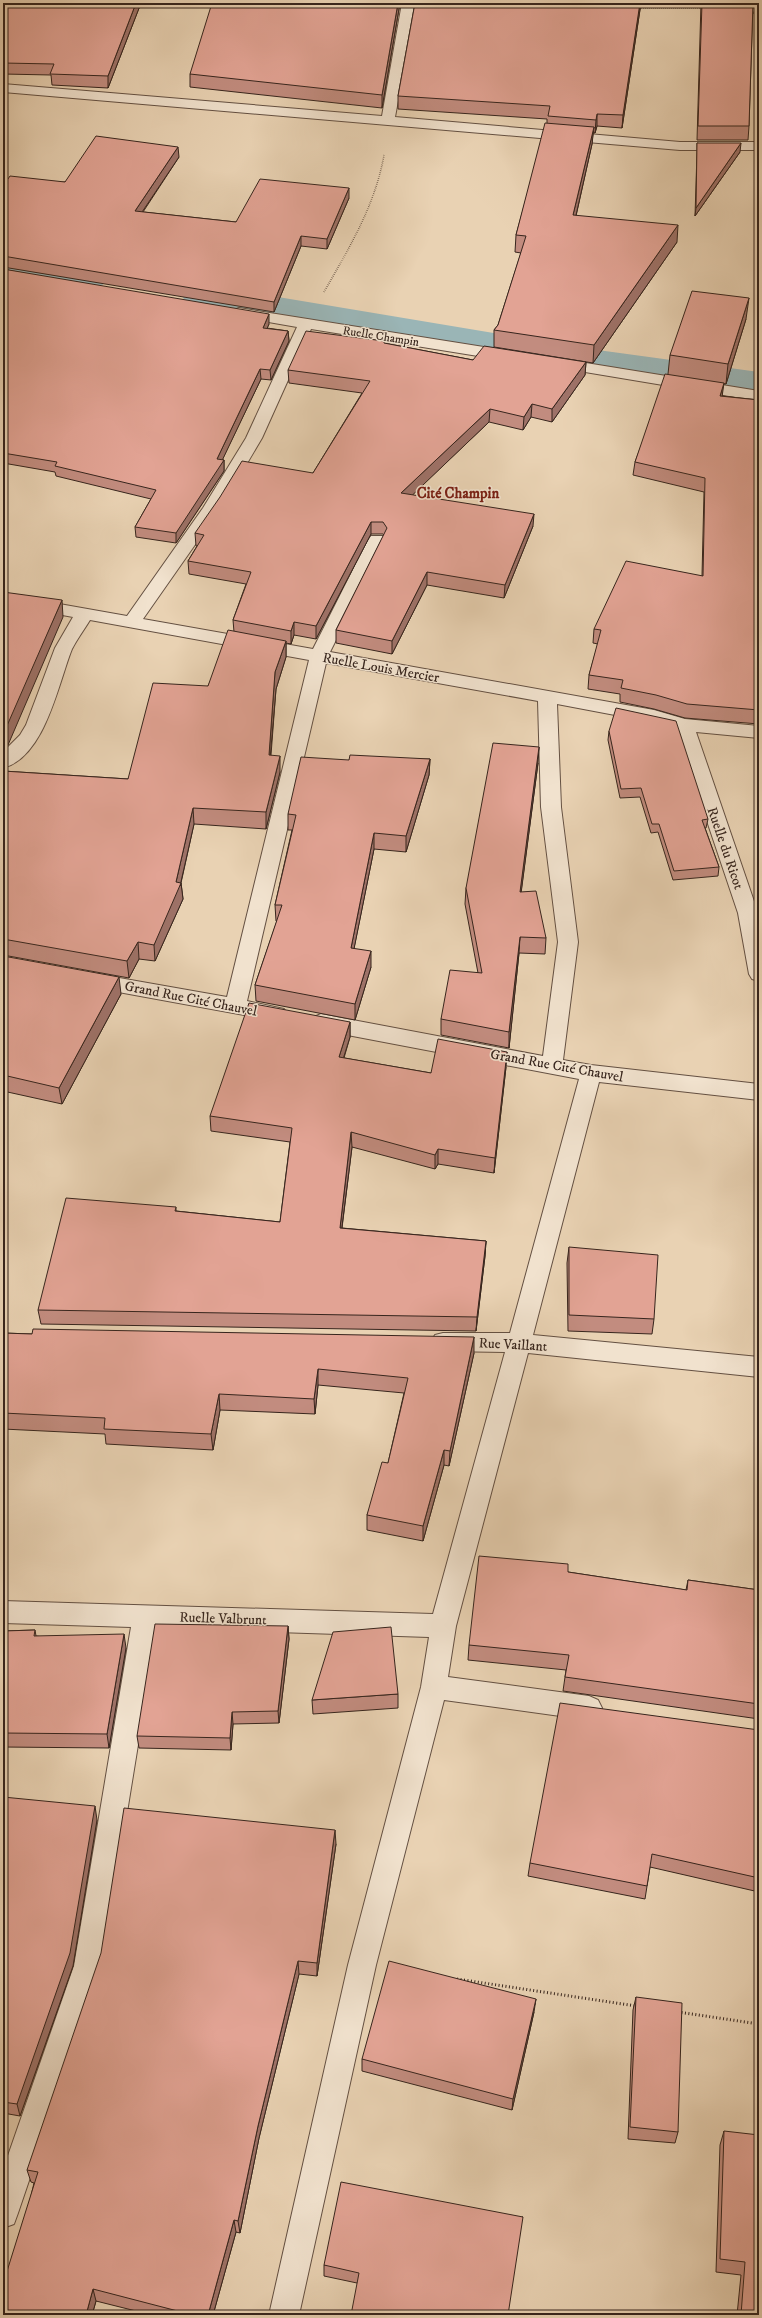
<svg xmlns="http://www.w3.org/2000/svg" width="762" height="2318" viewBox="0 0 762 2318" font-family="'IM FELL DW Pica',serif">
  <rect width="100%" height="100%" fill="#e9d2b3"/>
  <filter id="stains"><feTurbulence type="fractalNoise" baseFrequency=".005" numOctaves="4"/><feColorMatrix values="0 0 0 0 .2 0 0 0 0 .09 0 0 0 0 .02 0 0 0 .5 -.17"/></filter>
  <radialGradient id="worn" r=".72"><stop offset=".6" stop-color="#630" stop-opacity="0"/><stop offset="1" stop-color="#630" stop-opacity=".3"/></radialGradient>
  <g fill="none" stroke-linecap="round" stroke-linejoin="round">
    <!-- canal -->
    <path fill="#9ab5b6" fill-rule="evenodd" d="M3,256L88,268L101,271L107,279L101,287L88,290L3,278Z
      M201,284L583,348L759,372V396L583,372L187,304L182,296L187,288Z"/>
    <!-- lane casing -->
    <g stroke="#645042" stroke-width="2">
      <path id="lane" d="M402,3H416L395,117L680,142H759V150H680L3,92V84L382,116Z"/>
    </g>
    <!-- street casing -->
    <g stroke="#645042" stroke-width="2">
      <path id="street" d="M750,3H759V14L754,13Z
        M239,308L509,351L515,353L517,356L515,359L509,361L311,329L262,438L220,509L143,619L313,649L368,540L371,536H383L386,540L330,652L654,710L685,719L759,726V738L696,732L758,913L759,981L752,979L749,974L738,913L676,729L652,722L557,704L561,807L578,942L563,1060L591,1065L759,1084V1100L599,1082L533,1335L759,1357V1377L528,1353L456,1626L448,1677L589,1696L598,1700L602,1708L598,1716L589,1720L444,1700L376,1965L299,2315H269L348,1965L421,1687L429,1637L157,1628L102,1966L18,2213L14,2224L3,2228V2170L74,1966L131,1627L3,1623V1601L433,1614L505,1352L443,1351L435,1349L431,1342L435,1335L443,1333H510L579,1079L321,1030L314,1027L311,1022L314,1017L321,1014L543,1056L558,942L541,807L538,701L326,663L247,1001L284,1009L287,1014L284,1019L277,1021L91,987L84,985L81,980L84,975L91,973L227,997L309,660L90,620C84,630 77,639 72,649C58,684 45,757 3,768V752L20,735L26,725L55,648L73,617L3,604V594L127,616L203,508L246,438L297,327L234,316L231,313L234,310Z
        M555,358L759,391V401L549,366L547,363L549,360Z"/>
    </g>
    <!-- path-far1 -->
    <path stroke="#37251d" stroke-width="1.5" stroke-dasharray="0.5 1.5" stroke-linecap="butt" d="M639,8H704
      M324,292C349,248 375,206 384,155"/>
    <!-- path -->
    <path stroke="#37251d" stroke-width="3" stroke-dasharray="1 2.5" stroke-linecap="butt" d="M457,1979L636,2006
      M678,2012L759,2024"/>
    <!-- lane -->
    <use href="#lane" fill="#f1e2ce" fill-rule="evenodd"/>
    <!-- street -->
    <use href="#street" fill="#f1e2ce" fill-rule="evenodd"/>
  </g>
  <!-- wall -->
  <path fill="#c28c7f" stroke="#37251d" d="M3,3H141L108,88L52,85L51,75L3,74Z
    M400,3L382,108L190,87V74Z
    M415,3H641L622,128L597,126L595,133H593L592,144L576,216L677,242L593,363L494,347V330L498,325L521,253L515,252L516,235L547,123V119L398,109V96Z
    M701,3H753L749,126L748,140H697Z
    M697,143L740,152L695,216L697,152Z
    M179,157L143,212L236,222L349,198L327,249L301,246L274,312L3,267V269V186L65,182Z
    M3,269L269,324L267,328L288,331L289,341L271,380L261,379L222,460H224V471L176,543L136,537L135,527L151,499L56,476L55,472L3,463Z
    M746,319L726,384H723L722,396L759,400V724L685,718L654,709L620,702V694L588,689L589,675L598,644L593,643L594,629L702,576L704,492L633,475L635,462L668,374L670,355Z
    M384,341V343L473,360L586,362L585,375L552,422L531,417L523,430L489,422L412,495L533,526L504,598L427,585L392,654L336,643V630L384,535L383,534H371L316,639L294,635L291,644L286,643V657L276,689L271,755L280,772L266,829L194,824L181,883L183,899L155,961L139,959L129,978L3,955V771L128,779L208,686L234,632L233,620L246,584L189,574L188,561L197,546H196L195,533L313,473L362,393L289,383L288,370Z
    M609,731L708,819L706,828H705L719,867L718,876L673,880L658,832L651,833L640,797L620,798L608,740Z
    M430,759L429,775L406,852L374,849L354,948L371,967L355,1020L256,1001L255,985L277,921H276L275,905L292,830H288V814L349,760Z
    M538,763L521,892L546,938L545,954L519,953L509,1048L441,1035V1019L478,973L465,904L466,888Z
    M3,956L121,994L62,1104L3,1091Z
    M350,1022V1037L344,1058L431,1073L506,1067L494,1173L438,1164L435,1169L352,1147L342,1228L486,1241L485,1256L476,1331L41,1324L38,1310L176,1207V1211L280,1222L290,1142L211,1131L210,1116Z
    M569,1247L654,1319L652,1334L568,1331L567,1263Z
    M3,1333L32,1334L474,1353L449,1466L444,1465L423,1541L367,1530V1515L388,1463L404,1393L318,1385L315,1414L220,1410L213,1450L106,1444L105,1434L3,1429Z
    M568,1572L686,1590L688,1580L759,1590V1719L563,1691L566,1670L468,1660L469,1645Z
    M288,1626L289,1639L279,1723L233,1724L231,1750L139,1748L137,1736Z
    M35,1630L36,1636L126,1648L109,1748L3,1747V1631Z
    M398,1694V1708L313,1714L312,1700Z
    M759,1730V1892L650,1867L645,1899L528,1876L530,1863Z
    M3,1797L97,1820L73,1966L20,2116L3,2113Z
    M336,1844L317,1976L299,1974L259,2138L240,2233L236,2232L213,2315H152L96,2301L92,2315H3L34,2183L31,2182L27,2170Z
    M636,1997L678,2132L675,2143L628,2139L633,2010Z
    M534,2012L512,2110L362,2071V2059Z
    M724,2131L759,2315H737L741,2275L716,2272L720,2145Z
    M523,2217L357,2283L324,2276V2265Z"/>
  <!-- shaded-wall -->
  <path fill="#9e7268" stroke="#37251d" d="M136,3H141L108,88V76Z
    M398,3H400L382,108V95Z
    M640,3H641L622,128L623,115Z
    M597,114V126L595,133L596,120Z
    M594,127L592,144L572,233L573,215Z
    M741,143L740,152L695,216L696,208Z
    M178,147L179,157L136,221L135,211Z
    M349,188V198L327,249V239Z
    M678,225L677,242L593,363L594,345Z
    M301,236V246L274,312V302Z
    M749,298L746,319L726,384L728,364Z
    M269,314V324L263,338V328Z
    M288,331L289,341L271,380L270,370Z
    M586,362L585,375L552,422V409Z
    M260,369L261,379L219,467L224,460V471L176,543V533L217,459Z
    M724,383L722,397L720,396Z
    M532,404L531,417L523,430L524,417Z
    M490,409L489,422L401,506V493Z
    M534,514L533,526L504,598L505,585Z
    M371,522V534L316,639V626Z
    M427,572V585L392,654V641Z
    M62,600L63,617L8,745L3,750V731Z
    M294,622V635L291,644V631Z
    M286,641V657L276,689L269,771V755L275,672Z
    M539,747L538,763L519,909L520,892Z
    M280,756V772L266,829V812Z
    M430,759L429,775L406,852V836Z
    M193,808L194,824L180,886L181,883L183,899L155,961L154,945L176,882Z
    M374,833V849L351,964V948Z
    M520,937L519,953L509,1048V1032Z
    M138,942L139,959L129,978L127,961Z
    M371,951V967L355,1020V1004Z
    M119,977L121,994L62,1104L59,1088Z
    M350,1022V1037L339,1072V1057Z
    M507,1052L506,1067L494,1173L495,1158Z
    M351,1132L352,1147L340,1242V1228Z
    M438,1149V1164L435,1169V1155Z
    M486,1241L485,1256L476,1331L477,1317Z
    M474,1337V1353L449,1466L450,1451Z
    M318,1369V1385L315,1414L314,1399Z
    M219,1394L220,1410L213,1450L211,1434Z
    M444,1450V1465L423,1541V1526Z
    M288,1626L289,1639L279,1723L278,1711Z
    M124,1634L126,1648L109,1748L107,1734Z
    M232,1712L233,1724L231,1750L230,1738Z
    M95,1806L97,1820L73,1966L20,2116L17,2104Z
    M335,1830L336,1844L317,1976V1963Z
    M298,1961L299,1974L259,2138L240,2233L238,2221L258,2126Z
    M536,1999L534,2012L512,2110L513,2099Z
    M234,2220L236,2232L213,2315H208Z
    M93,2289L96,2301L92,2315H86Z"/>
  <!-- building -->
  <path fill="#e2a394" stroke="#37251d" d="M3,3H136L108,76L50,74L54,64L3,63Z
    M212,3H398L382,95L190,74Z
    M415,3H640L623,115L597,114L596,120L548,116L550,106L398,96Z
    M702,3H753L749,126H698Z
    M545,123L594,127L573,215L678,225L594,345L494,330L498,325L526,236L516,235Z
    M96,136L178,147L135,211L236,222L260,179L349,188L327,239L301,236L274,302L3,256V186L10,176L65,182Z
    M697,143H741L696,208Z
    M3,269L269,314L263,328L288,331L270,370L260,369L217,459L224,460L176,533L135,527L156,490L55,466L57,462L3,453Z
    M692,291L749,298L728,364L670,355Z
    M306,331L384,341V343L473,360L484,346L586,362L552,409L532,404L524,417L490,409L401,493L534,514L505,585L427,572L392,641L336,630L387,528L383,522H371L316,626L294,622L291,631L233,620L251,572L188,561L204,535L195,533L220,497L242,461L313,473L370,381L288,370Z
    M665,374L724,383L720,396L759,400V710L687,704L656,695L621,688L623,680L589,675L601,630L594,629L626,561L703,576L705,478L635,462Z
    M3,592L62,600L6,728L3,731Z
    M228,630L286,641L275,672L269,755L280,756L266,812L193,808L176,882L181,883L154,945L138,942L127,961L3,939V771L128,779L153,683L208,686Z
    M616,708L676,721L708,819L702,820L719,867L674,871L659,824H652L641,788L621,789L609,731Z
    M493,743L539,747L520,892L536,891L546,938L520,937L509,1032L441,1019L450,970L482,973L466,888Z
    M350,755L430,759L406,836L374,833L351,948L371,951L355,1004L255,985L282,905H275L296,815L288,814L301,757L349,760Z
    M3,956L119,977L59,1088L3,1075Z
    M249,1003L350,1022L339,1057L431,1073L438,1039L507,1052L495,1158L438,1149L435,1155L351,1132L340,1228L486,1241L477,1317L38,1310L66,1198L176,1207L175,1211L280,1222L292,1128L210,1116Z
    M569,1247L658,1255L654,1319L569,1315Z
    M33,1329L474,1337L450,1451L444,1450L423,1526L367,1515L382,1462L388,1463L408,1378L318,1369L314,1399L219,1394L211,1434L104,1429L105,1418L3,1413V1333L32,1334Z
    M479,1556L568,1564V1572L687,1590L688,1580L759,1590V1704L565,1677L569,1655L469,1645Z
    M155,1624L288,1626L278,1711L232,1712L230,1738L137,1736Z
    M391,1627L398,1694L312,1700L333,1632Z
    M35,1630L34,1636L124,1634L107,1734L3,1733V1631Z
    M560,1703L759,1730V1878L652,1854L647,1886L530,1863Z
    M3,1797L95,1806L70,1953L17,2104L3,2102Z
    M124,1808L335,1830L317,1963L298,1961L258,2126L238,2221L234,2220L208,2315H193L93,2289L86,2315H3V2284L38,2172L27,2170L101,1953Z
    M389,1961L536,1999L513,2099L362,2059Z
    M636,1997L682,2003L678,2132L630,2127Z
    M724,2131L759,2135V2315H741L745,2262L720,2259Z
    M341,2182L523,2217L508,2315H351L359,2273L324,2265Z"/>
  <g text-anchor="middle" stroke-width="3" stroke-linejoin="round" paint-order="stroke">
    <!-- far-street labels -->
    <g font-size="12" fill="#37251d" stroke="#f1e2ce">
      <text transform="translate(381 336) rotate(9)" y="4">Ruelle Champin</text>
    </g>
    <!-- street labels -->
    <g font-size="14" fill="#37251d" stroke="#f1e2ce">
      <text transform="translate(381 667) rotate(10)" y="5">Ruelle Louis Mercier</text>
      <text transform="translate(726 848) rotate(71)" y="5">Ruelle du Ricot</text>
      <text transform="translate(191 998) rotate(11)" y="5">Grand Rue Cité Chauvel</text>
      <text transform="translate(557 1065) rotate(10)" y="5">Grand Rue Cité Chauvel</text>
      <text transform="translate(513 1344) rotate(3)" y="5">Rue Vaillant</text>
      <text transform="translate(223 1618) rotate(2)" y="5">Ruelle Valbrunt</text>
    </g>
    <!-- far-district labels -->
    <g font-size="15" font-weight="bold" fill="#7a1f14" stroke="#f1e2ce">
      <text x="458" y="498">Cité Champin</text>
    </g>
  </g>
  <!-- margin -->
  <rect width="762" height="2318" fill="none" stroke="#e9d2b3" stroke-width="16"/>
  <rect x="4" y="4" width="754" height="2310" fill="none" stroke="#37251d" stroke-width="2"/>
  <rect x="8" y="8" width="746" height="2302" fill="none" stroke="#37251d"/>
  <rect width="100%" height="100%" filter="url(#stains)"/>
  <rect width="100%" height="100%" fill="url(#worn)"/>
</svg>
